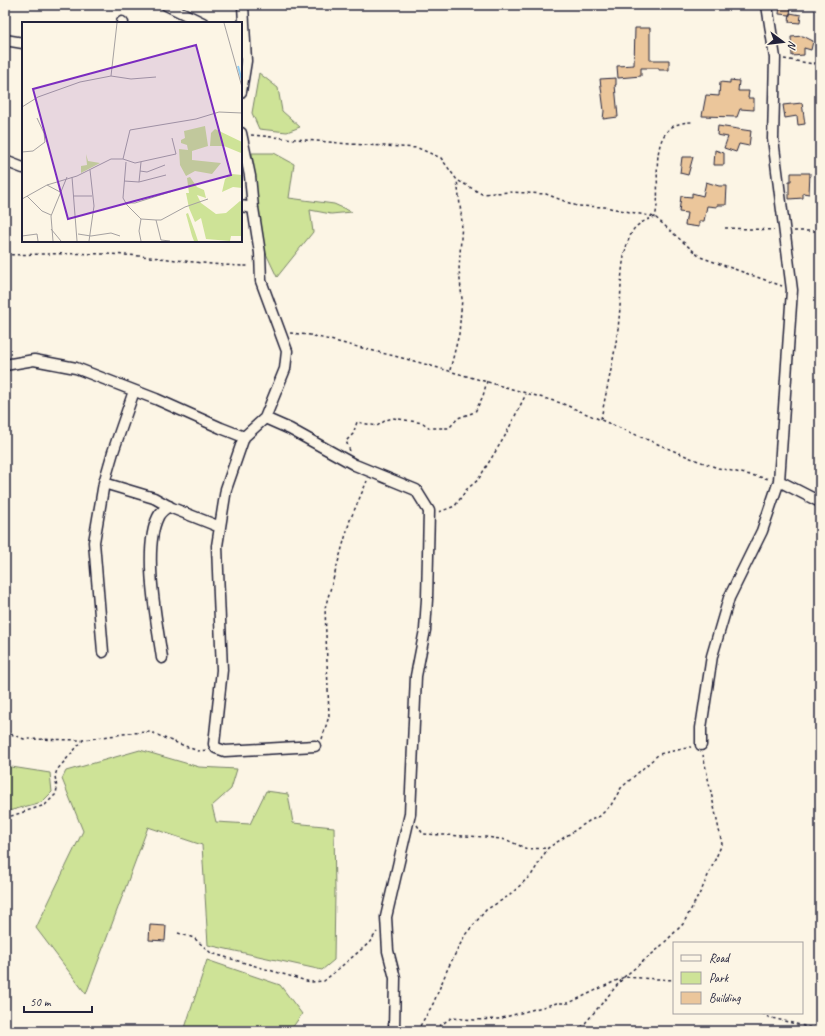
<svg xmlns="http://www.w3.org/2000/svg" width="825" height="1036" viewBox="0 0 825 1036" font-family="Caveat,sans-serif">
  <rect width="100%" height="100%" fill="#fcf5e5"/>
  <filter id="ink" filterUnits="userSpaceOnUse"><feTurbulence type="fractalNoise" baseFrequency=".025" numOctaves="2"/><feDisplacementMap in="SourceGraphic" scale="8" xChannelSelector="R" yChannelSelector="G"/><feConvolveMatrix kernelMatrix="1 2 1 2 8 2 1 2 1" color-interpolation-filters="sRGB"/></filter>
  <g filter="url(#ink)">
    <!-- green -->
    <path fill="#cee397" stroke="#788269" d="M259,73L278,88L282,111L300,127L287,132L259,129L252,113Z
      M252,153H274L294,164L289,198L334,204L352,212L331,214L310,210L313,232L277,277L262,245Z
      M140,750L199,767L237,769L231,789L212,806L216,822L250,824L266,791L288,794L293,823L334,827L335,892L334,960L322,970L208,945L202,845L148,827L86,994L36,928L83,831L62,779L66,771Z
      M5,766L50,773L52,792L42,802L5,812Z
      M207,960L280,985L302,1014L290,1031H184Z"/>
    <!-- building -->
    <path fill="#ebc69b" stroke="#22223b" d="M780,5H791L790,15L779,14Z
      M790,13L801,15L800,23L789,22Z
      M635,28H650V60H669V70H659V68H641V76L618,78L617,66L634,65Z
      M803,36L813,41L811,50L804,48V55L792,56L791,37Z
      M616,78V85H615L618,117L603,119L604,111L600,79Z
      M730,80L739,81L738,91H749L748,98H754V110L740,109L737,117L702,116L706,95L719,96L720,82L730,83Z
      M802,103L805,124L798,125L797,116L785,118L783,105Z
      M718,126L751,131L749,146L739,144L736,152L724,148L728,137L717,135Z
      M715,150L724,153V165H714Z
      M682,157H693L688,175L680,173Z
      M791,173H810L809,194L803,193V198L789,199V181H791Z
      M706,182L719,186H727L726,205H717V207L707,206L704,221H699V227L685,225L687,213L679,212L681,196L692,197V193L703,196Z
      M150,925L166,926L165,941L149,940Z"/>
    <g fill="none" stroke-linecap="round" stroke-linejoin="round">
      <!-- street casing -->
      <g stroke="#22223b" stroke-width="13">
        <path id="street" d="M166,5L203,23
          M767,5L775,58L773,139L792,290L779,481L820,502
          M122,22L123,23
          M5,40L23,43
          M241,92L246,61L243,5
          M241,133L250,176L253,208L260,253L261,281L287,351L285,369L265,418L290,429L355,465L416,490L429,511L427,599L425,630L416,676L410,814L386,917L388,951L395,978L394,1031
          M5,161L23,168
          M241,206L253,208
          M5,365L34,360L76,368L156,399L221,428L244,437
          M134,391L113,452L104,483L154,498L172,508L220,527
          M265,418L244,437L226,489L217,546L222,670L214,744L216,748L225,751L315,746
          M103,652L94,542L104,483
          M162,658C157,623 142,549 158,517C160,512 165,509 169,506
          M701,745V728L712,656L729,598L762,531L779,481"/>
      </g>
      <!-- path -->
      <path stroke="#22223b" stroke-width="1.5" stroke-dasharray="3 3" stroke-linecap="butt" d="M784,59L820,65
        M251,135L350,144L418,148L441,158L457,180L482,194L509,192L546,194L577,206L605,207L655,217L700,257L782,286
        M725,228L774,230
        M794,231H820
        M5,255C49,254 94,252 139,256C176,259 213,266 250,266
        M290,333L310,335L414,361L561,403L693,459L718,468L769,479
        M450,370L459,334L462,299L459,270L462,222L457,180
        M601,419C607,386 616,352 619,319C622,291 619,260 631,234C635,224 646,220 655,217C664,187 641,122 692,122
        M350,451L346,441L353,434L357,422L377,426L386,420L393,418L423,423L430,428H449L458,418L475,412L483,396L487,381
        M439,512L455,506L467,489L478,480L505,436L526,394
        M5,732L24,739L83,740
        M322,739L329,716L325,608L350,520L367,481
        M5,818L45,805L56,794L57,788L55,776L57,770L83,740L130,733L151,732L164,738L198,751L207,750
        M417,825L423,834L486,837L507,840L527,849L548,848
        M178,933L194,938L211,953L310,982L324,981L369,943L377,932
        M762,1013L768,1017L820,1030
        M417,1031L433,1004L448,968L465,935L486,910L510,895L532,874L548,848L589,821L600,816L611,805L621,788L659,754L691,747
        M428,1031L435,1029L451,1018L474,1020L498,1019L557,1003H569L624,977L674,980
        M576,1031L581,1028L624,977L658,949L683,924L702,889L722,844L703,755"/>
      <!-- street -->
      <use href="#street" stroke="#fcf5e5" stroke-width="10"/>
    </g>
  </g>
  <!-- overview -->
  <g transform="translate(22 22)">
    <rect width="220" height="220" fill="#fcf5e5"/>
    <path d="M183,104L186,124L170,129V138L199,141L190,152L173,149L164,154L158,143L157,127L166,128L165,123L159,121V118L163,116L162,109ZM193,107L220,120L219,131L202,124H188L189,111ZM64,132L66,139L78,141L59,151V144L65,143ZM210,152L220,153V166L211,165L200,170L203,157ZM168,155L175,165L182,168L184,176L175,173L179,181L194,192L204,191L218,179L220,180V214H209L208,219L184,217L179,196L173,200L167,186L164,171H167L165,156ZM166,191L173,210L176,219H172L170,214L164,192Z" fill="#cee397"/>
    <path fill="none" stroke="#90cbf0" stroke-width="2" d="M216,44L220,59"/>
    <path fill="none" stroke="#a5a1a1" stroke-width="1" d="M202,1L220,65M89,54L109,57L134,55M0,85L16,75L58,60L89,54L95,1M0,130L11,129L23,120L22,111L15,96M101,137L113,141L154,132L150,116M104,140L101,176L105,183L119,197M118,149L125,150L143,143M50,155L55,219M102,159L117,160L119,140M117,160L144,153M25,163L40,171M5,174L20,189L29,193M51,174H70M0,177L25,163L55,154L89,137H101L108,108L174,97L197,90L220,91M104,181H113L151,169M134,198H139L163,185L186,177M29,207L39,219M56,212L69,214L89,211L98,214M0,214L15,212L16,219M31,219L29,194L45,155M67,219L72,184L68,148M119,219L117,209L119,197L134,198L139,218L148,219"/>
    <path fill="#7b2cbf" fill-opacity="0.15" stroke="#7b2cbf" stroke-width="2" d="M174,23L209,153L46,197L11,67Z"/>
    <rect width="220" height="220" fill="none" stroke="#22223b" stroke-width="2"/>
  </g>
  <!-- margin -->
  <rect width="825" height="1036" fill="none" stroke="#fcf5e5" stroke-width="20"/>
  <rect x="10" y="10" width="805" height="1016" fill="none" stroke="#22223b" stroke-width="1.5" filter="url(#ink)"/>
  <!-- legend -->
  <rect x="673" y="942" width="130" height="72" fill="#fcf5e5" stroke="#a5a1a1"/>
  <rect x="681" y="955" width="20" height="6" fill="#fcf5e5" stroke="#a5a1a1"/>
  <text x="709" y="962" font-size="12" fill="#22223b">Road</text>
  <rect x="681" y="972" width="20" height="12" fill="#cee397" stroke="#a5a1a1"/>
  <text x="709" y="982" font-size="12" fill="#22223b">Park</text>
  <rect x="681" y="992" width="20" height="12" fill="#ebc69b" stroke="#a5a1a1"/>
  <text x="709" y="1002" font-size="12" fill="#22223b">Building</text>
  <!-- north arrow -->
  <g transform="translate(783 42) rotate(105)" stroke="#fcf5e5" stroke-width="3" paint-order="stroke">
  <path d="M0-3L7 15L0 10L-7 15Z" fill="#22223b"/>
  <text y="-6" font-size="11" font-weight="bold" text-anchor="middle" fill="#22223b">N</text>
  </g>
  <!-- scale -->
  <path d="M24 1006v6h68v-6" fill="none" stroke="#22223b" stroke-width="2"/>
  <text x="30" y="1006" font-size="12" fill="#22223b" stroke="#fcf5e5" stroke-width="3" paint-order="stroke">50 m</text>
</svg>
